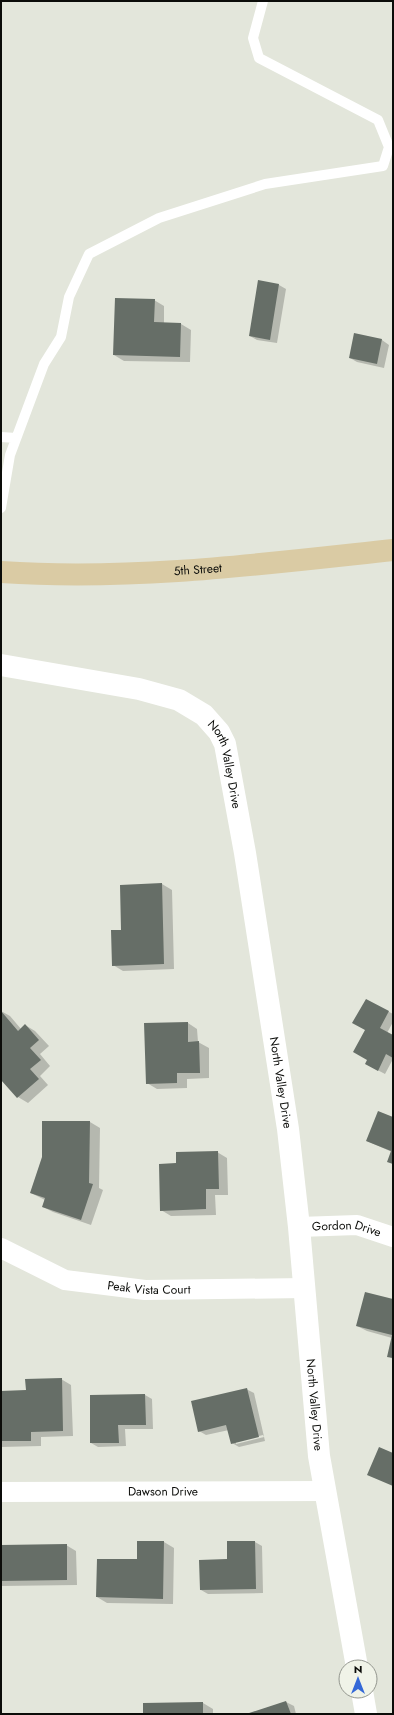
<svg xmlns="http://www.w3.org/2000/svg" width="394" height="1715" viewBox="0 0 394 1715" font-family="Jost,sans-serif">
  <rect width="100%" height="100%" fill="#e3e6db"/>
  <!-- shadow -->
  <path fill="#0003" fill-rule="evenodd" d="M259,281L279,285L286,289L277,343L257,340L250,336Z
    M154,300L164,306V324H181L191,330L190,362L124,361L114,355Z
    M355,335L382,340L389,345L384,368L357,362L350,358Z
    M162,884L172,890L174,969L123,971L113,965L123,931Z
    M366,1000L393,1014V1022L387,1033L393,1036V1059L385,1074L366,1064L369,1060Z
    M1,1011L10,1016L21,1029L25,1025L35,1031L49,1046L40,1054L50,1066L40,1076L48,1085L28,1103L18,1097L1,1078Z
    M188,1023L197,1029L198,1042L209,1048V1078L187,1079V1088L157,1089L147,1083Z
    M393,1118V1164L388,1161L392,1152L367,1141Z
    M90,1122L100,1128L99,1188L103,1190L91,1225L53,1212L43,1207L45,1200L31,1193Z
    M217,1152L227,1158L228,1195H215L216,1215L171,1216L161,1210L177,1164Z
    M393,1300V1359L388,1356L392,1338L367,1331L357,1326Z
    M61,1379L71,1385L73,1436L41,1437V1446L1,1447V1392L27,1391Z
    M246,1389L254,1393L265,1441L239,1447L232,1443L229,1430L206,1435L199,1431ZM263,1435L264,1437L236,1444V1442Z
    M145,1395L152,1399L153,1429H125L126,1446L98,1447L91,1443V1396Z
    M164,1542L174,1548L173,1604L107,1603L97,1597Z
    M255,1542L262,1546L263,1593L208,1594L201,1590L228,1560Z
    M66,1545L76,1551L77,1585L1,1586V1546Z
    M286,1702L294,1706L296,1714H248Z
    M203,1703L213,1709V1714H144Z"/>
  <!-- building -->
  <path fill="#666e67" d="M258,280L279,284L270,340L249,336Z
    M115,298L155,299L154,322L181,323L180,357L113,355Z
    M354,333L382,339L377,364L349,358Z
    M162,883L164,964L112,966L111,930H121L120,885Z
    M366,999L389,1011L380,1028L393,1035V1058L386,1054L378,1071L365,1064L367,1060L353,1052L365,1030L352,1023Z
    M1,1011L18,1031L25,1024L39,1040L30,1048L41,1060L30,1069L39,1079L17,1098L1,1080Z
    M188,1022V1042L199,1041L200,1073H177V1083L146,1084L144,1023Z
    M378,1111L393,1117V1164L387,1162L391,1151L366,1141Z
    M42,1121H90L89,1183L93,1184L81,1220L42,1207L45,1198L30,1193L42,1157Z
    M218,1151L219,1189H206V1209L160,1211L159,1164L176,1163V1152Z
    M365,1292L393,1299V1358L387,1357L392,1335L356,1326Z
    M62,1378L63,1431L31,1432V1441H1V1391L26,1390L25,1379Z
    M247,1388L259,1437L231,1444L226,1425L198,1432L191,1401Z
    M145,1394L146,1425H118L119,1443H90V1395Z
    M379,1447L393,1453V1486L367,1475Z
    M137,1541H164L163,1599L96,1597L97,1559H137Z
    M227,1541H255L256,1589L200,1590L199,1560L227,1559Z
    M67,1544V1580L1,1581V1545Z
    M286,1701L291,1714H246Z
    M203,1702V1714H143V1703Z"/>
  <g fill="none" stroke-linecap="round" stroke-linejoin="round">
    <!-- service -->
    <path stroke="#fff" stroke-width="10" d="M1,437L16,438
      M1,508L10,455L44,364L61,337L69,297L89,254L159,218L265,184L383,166L389,147L378,120L259,58L253,38L263,1"/>
    <!-- minor -->
    <g stroke="#fff" stroke-width="20">
      <path id="s1" d="M299,1227L357,1225L393,1237"/>
      <path id="s2" d="M1,1248L65,1280L145,1290L304,1288"/>
      <path id="s3" d="M1,1492L324,1491"/>
    </g>
    <!-- tertiary -->
    <g stroke="#fff" stroke-width="22">
      <path id="s4" d="M1,665L139,689L179,700L204,715L219,732L225,744L245,853L288,1129L299,1227L319,1456L357,1667"/>
      <path d="M362,1691L366,1714"/>
    </g>
    <!-- primary -->
    <path stroke="#dacba4" stroke-width="22" id="s5" d="M1,572C132,581 263,564 393,550"/>
  </g>
  <g text-anchor="middle" stroke-width="3.5" stroke-linejoin="round" paint-order="stroke">
    <!-- street labels -->
    <g font-size="12" fill="#0b0c09" stroke="#f0f3e8">
      <text dy="4" stroke="none"><textPath href="#s5" startOffset="197">5th Street</textPath></text>
      <text dy="4" stroke="none"><textPath href="#s4" startOffset="266">North Valley Drive</textPath></text>
      <text dy="4" stroke="none"><textPath href="#s4" startOffset="590">North Valley Drive</textPath></text>
      <text dy="4" stroke="none"><textPath href="#s1" startOffset="48">Gordon Drive</textPath></text>
      <text dy="4" stroke="none"><textPath href="#s2" startOffset="156">Peak Vista Court</textPath></text>
      <text dy="4" stroke="none"><textPath href="#s4" startOffset="914">North Valley Drive</textPath></text>
      <text dy="4" stroke="none"><textPath href="#s3" startOffset="162">Dawson Drive</textPath></text>
    </g>
  </g>
  <!-- border -->
  <rect width="394" height="1715" fill="none" stroke="#0b0c09" stroke-width="4"/>
  <!-- north arrow -->
  <g transform="translate(358 1679)"><circle r="19" fill="#f0f3e8" stroke="#94978f"/>
  <path d="M0-3L7 15L0 10L-7 15Z" fill="#3468d7"/>
  <text y="-6" font-size="11" font-weight="bold" text-anchor="middle" fill="#0b0c09">N</text>
  </g>
</svg>
